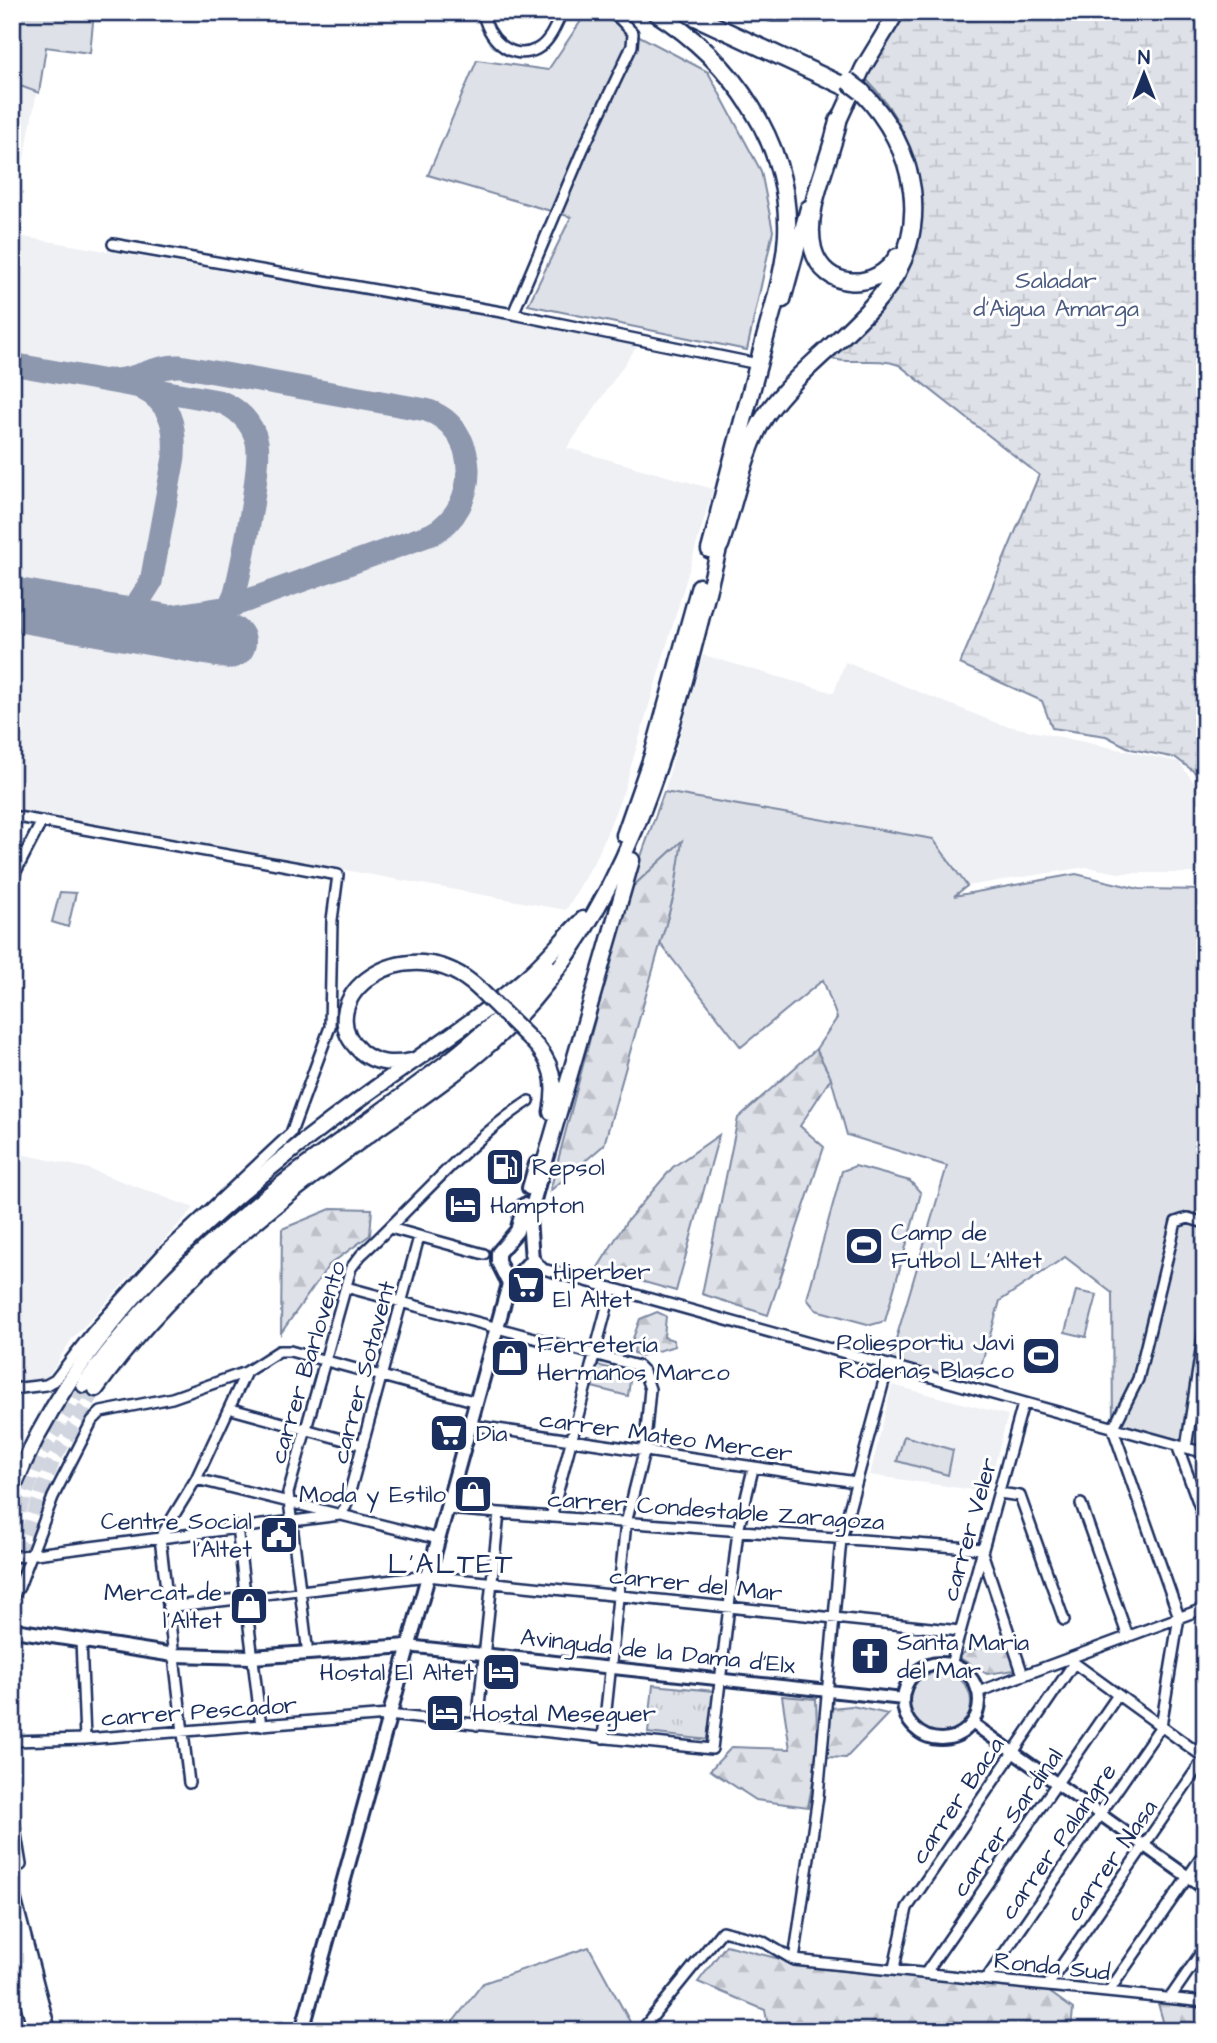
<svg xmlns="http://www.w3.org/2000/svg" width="1217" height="2043" viewBox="0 0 1217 2043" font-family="'Architects Daughter',sans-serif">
  <defs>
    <pattern id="forest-firs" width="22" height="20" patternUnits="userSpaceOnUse" patternTransform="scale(1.75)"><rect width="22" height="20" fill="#dee1e7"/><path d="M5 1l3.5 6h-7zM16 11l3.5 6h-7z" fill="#bec1c9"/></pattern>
    <pattern id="wetland-marsh" width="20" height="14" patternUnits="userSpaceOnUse" patternTransform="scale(1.75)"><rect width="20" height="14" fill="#dee1e7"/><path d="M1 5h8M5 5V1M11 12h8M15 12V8" fill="none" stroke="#bec1c9"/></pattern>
    <pattern id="park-tufts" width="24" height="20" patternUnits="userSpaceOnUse" patternTransform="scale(1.75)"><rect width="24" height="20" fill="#dee1e7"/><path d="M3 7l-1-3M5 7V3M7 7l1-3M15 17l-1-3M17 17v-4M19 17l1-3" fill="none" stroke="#bec1c9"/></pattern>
  </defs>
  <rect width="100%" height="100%" fill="#fff"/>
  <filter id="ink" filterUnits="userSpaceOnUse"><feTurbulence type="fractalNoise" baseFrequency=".0143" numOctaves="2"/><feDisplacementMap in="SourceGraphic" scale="14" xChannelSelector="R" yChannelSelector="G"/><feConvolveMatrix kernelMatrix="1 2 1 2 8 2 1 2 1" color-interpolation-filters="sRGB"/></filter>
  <g filter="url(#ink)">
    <!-- built -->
    <path fill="#eff0f4" d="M12,83L37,91L12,224Z
      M12,235L634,341L637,346L567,448L713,489L624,790L598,855L566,910L12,810Z
      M703,655L834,693L845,662L999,724L1179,762L1205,798V873H1119L1086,867L967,886L933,839L664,792Z
      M12,1152L86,1168L194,1208L71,1340L46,1380L12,1386Z
      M892,1385L1008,1415L987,1492L870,1475Z"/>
    <!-- grass -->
    <path fill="#dee1e7" stroke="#7c88a2" stroke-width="2" d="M12,12H94L90,53L46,47L39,93L12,83Z
      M587,12H594L708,72L761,171L773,231L747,350L528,305L571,217L428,175L477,60L548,70Z
      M664,792L933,839L967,886L954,896L1076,874L1139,889L1205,890V1452L1113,1429L1112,1293L1065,1257L1000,1301L974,1390L888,1366L947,1166L847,1135L831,1078L816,1049L837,1018L823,980L741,1047L660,943L674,895L681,842L629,890Z
      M60,892L76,893L68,927L52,922Z
      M855,1166L910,1181L921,1193L885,1321L871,1325L816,1310L807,1299L842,1171Z
      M1076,1291L1097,1295L1086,1337L1065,1332Z
      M597,1365L631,1374L628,1396L592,1387Z
      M904,1436L953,1450L948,1475L897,1461Z
      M909 1703a31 31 0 1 1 62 0a31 31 0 1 1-62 0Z
      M589,1947L635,2031H446L483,1983Z"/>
    <!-- forest -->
    <path fill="url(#forest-firs)" stroke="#7c88a2" stroke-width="2" d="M682,841L674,895L604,1145L550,1191L629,890Z
      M816,1049L831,1078L800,1126L824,1147L768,1315L702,1294L738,1118Z
      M719,1135L676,1291L597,1269L626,1222L673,1167Z
      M333,1208L372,1209L370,1235L329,1265L281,1333L282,1229Z
      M657,1312L666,1316L664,1337L673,1340L675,1346L640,1356L634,1353L635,1344L632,1341L640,1319Z
      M1007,1642L1015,1670L987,1674L958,1657L967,1651Z
      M782,1696L816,1699L818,1754L808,1807L756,1800L710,1770L732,1747L790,1749Z
      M852,1706L888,1714L846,1758L827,1757L831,1708Z
      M726,1945L795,1963L1048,1991L1073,2009L1071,2031H769L765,2010L698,1982Z
      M1157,2000L1205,2005V2031L1165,2028Z"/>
    <!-- wetland -->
    <path fill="url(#wetland-marsh)" stroke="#7c88a2" stroke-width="2" d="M907,12H1205V780L1176,758L1131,749L1106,736L1052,728L1042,701L960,664L1039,475L899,365C875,356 848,366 824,357C844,339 871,321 887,299C941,229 925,140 866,79Z"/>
    <!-- park -->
    <path fill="url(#park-tufts)" stroke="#7c88a2" stroke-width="2" d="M653,1685L714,1691L709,1740L648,1733Z"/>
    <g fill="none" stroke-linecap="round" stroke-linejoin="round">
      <!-- taxiway -->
      <path stroke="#8d97ae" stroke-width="23" d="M12,364L218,401C237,407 252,422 257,442C262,465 242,565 235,593C224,621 208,635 176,633
        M110,617L137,604L151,582L174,457C176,427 171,402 141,388
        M100,619L158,618L229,607L432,534C481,508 481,427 426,410L180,366C154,365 133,382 107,380"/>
      <!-- runway -->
      <path stroke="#8d97ae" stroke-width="54" d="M12,604L229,642"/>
      <!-- trunk-tunnel -->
      <path stroke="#d1d5df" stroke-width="14" stroke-dasharray="14 7" stroke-linecap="butt" d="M12,1531L41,1454L84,1385
        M12,1574L54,1459L96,1389"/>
      <!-- pedestrian casing -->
      <g stroke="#1b2f5e" stroke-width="11">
        <path id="pedestrian" d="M246,1598L301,1591"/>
      </g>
      <!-- minor casing -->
      <g stroke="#1b2f5e" stroke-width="14">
        <path id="minor" d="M483,12C486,36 510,63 537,49C550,42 556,25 562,12
          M113,244L513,314L758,364
          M513,314L583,149L632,46L633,33L613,12
          M12,816L338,875L332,920L330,1027L291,1133L163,1253L92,1332L55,1380L46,1385L12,1389
          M12,879L42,821
          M390,1228L484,1254
          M543,1269L1205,1453
          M525,1270L543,1269L532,1256
          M346,1287L638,1366L644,1372L650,1389L644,1452L626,1523L603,1738
          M235,1410L363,1445
          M470,1425L856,1482
          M1177,1445L1205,1521
          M1186,1448L1205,1324
          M196,1479L438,1539
          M999,1493L1020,1496L1064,1620
          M1081,1504L1128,1637
          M446,1509L983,1549
          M551,1517L612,1288
          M237,1527L261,1726
          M983,1555L1023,1675
          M12,1557L340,1515L346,1506L419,1237
          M301,1591L427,1576L960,1631
          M12,1598L19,1587L53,1497L92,1421L101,1412L172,1398L246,1372L279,1351H290L477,1402
          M168,1607L246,1598
          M81,1640L85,1739
          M308,1654L288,1493L351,1268L361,1255C414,1206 469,1140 529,1101
          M1070,1660L1205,1758
          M951,1665L1023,1404
          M978,1692L1205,1608
          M477,1725L499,1513
          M12,1741L85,1739L388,1715L712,1749L738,1531L753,1469
          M189,1783L160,1538L196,1479L246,1372
          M12,1810L21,1865
          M794,1960L818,1796L841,1539L888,1366
          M894,1968L907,1908L1074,1663
          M927,1971L1118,1695
          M987,1978L1161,1726L1179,1617L1113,1429L1138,1379L1176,1222L1188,1218L1205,1223
          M1048,1985L1205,1757
          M1109,1991L1205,1852
          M1170,1998L1205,1947
          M641,2031L722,1931L762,1941L794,1960L1205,2002"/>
      </g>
      <!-- tertiary casing -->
      <g stroke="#1b2f5e" stroke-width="16">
        <path id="tertiary" d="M407,1646L903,1699
          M903 1701a38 38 0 1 1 76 0a38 38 0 1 1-76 0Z
          M972,1723L1205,1889"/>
      </g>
      <!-- secondary casing -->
      <g stroke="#1b2f5e" stroke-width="18">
        <path id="secondary" d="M529,1188L536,1164
          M509,1284L498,1262V1253L517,1231L524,1205
          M14,1630L174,1655L252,1657L407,1646
          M302,2031L509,1284L532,1260L529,1218L540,1178"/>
      </g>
      <!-- trunk casing -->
      <g stroke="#1b2f5e" stroke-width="19">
        <path id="trunk" d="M835,129L863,68L897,12
          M783,300L808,208
          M709,550L722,502
          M624,835L652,755L699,586
          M531,1040C553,1061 557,1083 551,1112
          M411,1061C392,1065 375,1064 360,1051C306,1001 407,921 479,989
          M540,1178L632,860
          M84,1385C146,1295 227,1224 315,1159C396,1099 482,1045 548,967
          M96,1389C168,1288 260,1214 359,1142C403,1110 450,1080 491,1043C636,913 676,717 722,537
          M12,1491C78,1324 218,1203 360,1099C414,1059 472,1024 523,980C545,962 562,939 583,919
          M12,1894L48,2031
          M12,1944L36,2031"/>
      </g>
      <!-- motorway casing -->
      <g stroke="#1b2f5e" stroke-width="21">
        <path id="motorway" d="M655,12C731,60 791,142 787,235C785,270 774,305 765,338C750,397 733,455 719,513
          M685,12L846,87
          M772,12H825
          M838,121C831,161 803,208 813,249C824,291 877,291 897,257
          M720,545C733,508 745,445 766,415C798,369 845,340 880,297C935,231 917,148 861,91"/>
      </g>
      <!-- pedestrian -->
      <use href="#pedestrian" stroke="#fff" stroke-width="6"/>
      <!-- minor -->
      <use href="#minor" stroke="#fff" stroke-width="9"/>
      <!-- tertiary -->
      <use href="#tertiary" stroke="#fff" stroke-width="10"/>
      <!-- secondary -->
      <use href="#secondary" stroke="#fff" stroke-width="12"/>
      <!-- trunk -->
      <use href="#trunk" stroke="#fff" stroke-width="14"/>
      <!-- motorway -->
      <use href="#motorway" stroke="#fff" stroke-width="16"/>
      <!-- trunk-bridge casing -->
      <g stroke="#1b2f5e" stroke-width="19" stroke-linecap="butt">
        <path id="trunk-bridge" d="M479,989L531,1040"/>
      </g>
      <!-- motorway-bridge casing -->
      <g stroke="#1b2f5e" stroke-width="21" stroke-linecap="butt">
        <path id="motorway-bridge" d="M848,81L861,91"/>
      </g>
      <!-- trunk-bridge -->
      <use href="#trunk-bridge" stroke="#fff" stroke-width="14"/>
      <!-- motorway-bridge -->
      <use href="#motorway-bridge" stroke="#fff" stroke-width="16"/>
    </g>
  </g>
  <!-- icons -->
  <defs>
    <g id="fuel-square" transform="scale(2.0125)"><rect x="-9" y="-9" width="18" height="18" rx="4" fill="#1b2f5e" stroke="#fff"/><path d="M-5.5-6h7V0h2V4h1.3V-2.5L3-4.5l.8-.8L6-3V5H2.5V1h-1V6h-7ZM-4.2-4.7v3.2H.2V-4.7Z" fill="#fff"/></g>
    <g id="hotel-square" transform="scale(2.0125)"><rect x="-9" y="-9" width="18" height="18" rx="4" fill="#1b2f5e" stroke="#fff"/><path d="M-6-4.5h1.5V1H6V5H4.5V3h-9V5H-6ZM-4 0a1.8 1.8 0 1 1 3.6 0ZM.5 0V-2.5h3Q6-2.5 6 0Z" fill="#fff"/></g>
    <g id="stadium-square" transform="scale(2.0125)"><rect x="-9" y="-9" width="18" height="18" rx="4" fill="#1b2f5e" stroke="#fff"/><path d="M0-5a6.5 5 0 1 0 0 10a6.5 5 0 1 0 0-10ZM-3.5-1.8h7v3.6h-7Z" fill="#fff"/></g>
    <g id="supermarket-square" transform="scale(2.0125)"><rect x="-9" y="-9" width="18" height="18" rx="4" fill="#1b2f5e" stroke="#fff"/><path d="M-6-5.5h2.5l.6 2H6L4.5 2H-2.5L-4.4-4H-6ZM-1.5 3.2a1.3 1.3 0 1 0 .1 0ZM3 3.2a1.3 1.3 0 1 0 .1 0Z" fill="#fff"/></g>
    <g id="shop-square" transform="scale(2.0125)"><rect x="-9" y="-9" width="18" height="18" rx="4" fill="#1b2f5e" stroke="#fff"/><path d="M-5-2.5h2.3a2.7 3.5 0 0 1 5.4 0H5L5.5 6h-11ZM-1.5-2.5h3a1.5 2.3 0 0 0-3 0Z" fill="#fff"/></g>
    <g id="civic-square" transform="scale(2.0125)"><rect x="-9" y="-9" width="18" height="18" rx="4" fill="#1b2f5e" stroke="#fff"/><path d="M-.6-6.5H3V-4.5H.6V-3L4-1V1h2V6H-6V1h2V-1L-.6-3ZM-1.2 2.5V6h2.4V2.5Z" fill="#fff"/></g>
    <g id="church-square" transform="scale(2.0125)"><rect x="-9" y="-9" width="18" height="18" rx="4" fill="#1b2f5e" stroke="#fff"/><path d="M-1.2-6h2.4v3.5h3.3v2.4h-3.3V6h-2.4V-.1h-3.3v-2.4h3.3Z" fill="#fff"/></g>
  </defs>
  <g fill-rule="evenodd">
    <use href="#fuel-square" x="505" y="1167"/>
    <use href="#hotel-square" x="463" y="1205"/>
    <use href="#stadium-square" x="864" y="1246"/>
    <use href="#supermarket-square" x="526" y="1285"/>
    <use href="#stadium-square" x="1041" y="1356"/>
    <use href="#shop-square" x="510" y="1358"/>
    <use href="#supermarket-square" x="449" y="1433"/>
    <use href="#shop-square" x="473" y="1494"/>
    <use href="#civic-square" x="279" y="1535"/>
    <use href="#shop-square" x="249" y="1606"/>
    <use href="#church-square" x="870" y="1656"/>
    <use href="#hotel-square" x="501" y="1672"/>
    <use href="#hotel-square" x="445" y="1713"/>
  </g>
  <g text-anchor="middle" stroke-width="6" stroke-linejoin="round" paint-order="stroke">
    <!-- park labels -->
    <g font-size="24" fill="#4c5c80" stroke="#fff">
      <text x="1056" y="288">Saladar<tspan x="1056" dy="28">d’Aigua Amarga</tspan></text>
    </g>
    <!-- poi labels -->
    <g font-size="24" fill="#1b2f5e" stroke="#fff" text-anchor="start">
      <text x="532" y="1175">Repsol</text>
      <text x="490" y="1213">Hampton</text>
      <text x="891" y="1240">Camp de<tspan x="891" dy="28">Futbol L'Altet</tspan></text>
      <text x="553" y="1279">Hiperber<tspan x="553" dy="28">El Altet</tspan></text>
      <text x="1014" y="1350" text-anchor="end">Poliesportiu Javi<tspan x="1014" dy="28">Ródenas Blasco</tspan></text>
      <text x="537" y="1352">Ferretería<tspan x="537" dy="28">Hermanos Marco</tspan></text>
      <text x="476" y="1441">Dia</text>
      <text x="446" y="1502" text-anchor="end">Moda y Estilo</text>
      <text x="252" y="1529" text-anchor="end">Centre Social<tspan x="252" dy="28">l'Altet</tspan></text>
      <text x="222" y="1600" text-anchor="end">Mercat de<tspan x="222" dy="28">l'Altet</tspan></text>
      <text x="897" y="1650">Santa Maria<tspan x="897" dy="28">del Mar</tspan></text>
      <text x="474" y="1680" text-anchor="end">Hostal El Altet</text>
      <text x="472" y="1721">Hostal Meseguer</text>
    </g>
    <!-- street labels -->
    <g font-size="24" fill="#1b2f5e" stroke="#fff">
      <text transform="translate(307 1362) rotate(-73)" y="8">carrer Barlovento</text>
      <text transform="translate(363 1372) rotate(-75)" y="8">carrer Sotavent</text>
      <text transform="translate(666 1436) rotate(8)" y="8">carrer Mateo Mercer</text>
      <text transform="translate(716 1510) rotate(4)" y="8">carrer Condestable Zaragoza</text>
      <text transform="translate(969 1529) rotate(-74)" y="8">carrer Veler</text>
      <text transform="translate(696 1584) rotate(6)" y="8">carrer del Mar</text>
      <text transform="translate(658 1651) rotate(6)" y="8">Avinguda de la Dama d'Elx</text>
      <text transform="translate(199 1711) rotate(-4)" y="8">carrer Pescador</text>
      <text transform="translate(957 1800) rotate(-56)" y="8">carrer Baca</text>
      <text transform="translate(1007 1822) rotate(-55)" y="8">carrer Sardinal</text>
      <text transform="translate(1058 1841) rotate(-55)" y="8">carrer Palangre</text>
      <text transform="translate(1111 1860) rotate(-55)" y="8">carrer Nasa</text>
      <text transform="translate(1052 1966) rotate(6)" y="8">Ronda Sud</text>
    </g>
    <!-- quarter labels -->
    <g font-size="28" letter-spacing="2" fill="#1b2f5e" stroke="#fff">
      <text x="451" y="1573">L'ALTET</text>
    </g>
  </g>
  <!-- margin -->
  <rect width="1217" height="2043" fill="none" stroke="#fff" stroke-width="42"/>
  <rect x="21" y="21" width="1175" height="2001" fill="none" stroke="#1b2f5e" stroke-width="2.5" filter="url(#ink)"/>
  <!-- north arrow -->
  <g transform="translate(1144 74)" stroke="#ffffff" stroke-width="5" paint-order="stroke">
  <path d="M0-5L12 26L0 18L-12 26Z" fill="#1b2f5e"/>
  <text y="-10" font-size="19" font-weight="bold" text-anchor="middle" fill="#1b2f5e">N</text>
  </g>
</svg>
